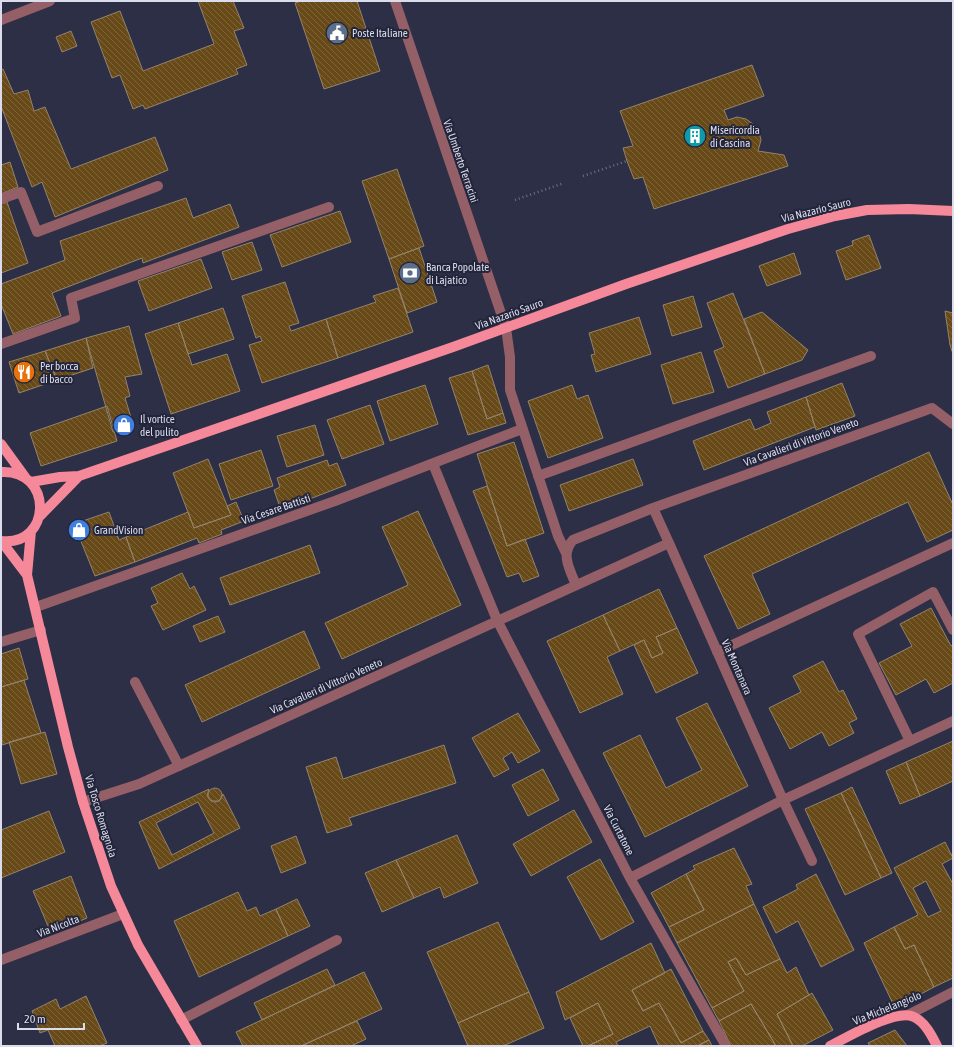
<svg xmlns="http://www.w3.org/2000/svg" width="954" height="1047" viewBox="0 0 954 1047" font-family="'Asap Condensed',sans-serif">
  <defs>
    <pattern id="building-back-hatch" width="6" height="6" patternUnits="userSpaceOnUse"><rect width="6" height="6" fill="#684a19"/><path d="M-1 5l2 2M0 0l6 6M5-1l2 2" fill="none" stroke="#7d643b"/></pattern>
  </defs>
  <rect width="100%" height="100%" fill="#2d2f46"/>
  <!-- building -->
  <path fill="url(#building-back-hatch)" stroke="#94836a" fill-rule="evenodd" d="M198,1H233L244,28L234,31L247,65L236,69L238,74L145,109L143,105L133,109L120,75L112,78L91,22L120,11L143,71L214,44Z
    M301,1H357L380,71L324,89L295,3Z
    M71,31L77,46L62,52L56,37Z
    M752,65L764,96L724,110L728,120L737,117L746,119L753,124L759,132L761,140L758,151L784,155L788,166L654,209L643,177L634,179L627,161L623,148L633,146L620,111Z
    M3,69L14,94L28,90L34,111L45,107L71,169L155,137L168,170L55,217L42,182L32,187L1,106V70Z
    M10,162L18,187L1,194V165Z
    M397,169L424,246L389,259L362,181Z
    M186,198L193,218L230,204L239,227L143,263L142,258L52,293L61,316L13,334L1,304V284L65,260L60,241Z
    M7,202L28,263L1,273V204Z
    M340,211L351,242L282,267L270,235Z
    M869,235L881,268L846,280L836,251L853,245L852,241Z
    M252,242L262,270L232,280L222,252Z
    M419,248L437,302L407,313L389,259Z
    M794,253L801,274L767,286L759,266Z
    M201,259L212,288L149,311L138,281Z
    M285,282L299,323L289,326L291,331L326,319L338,358L262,383L249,345L262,341L260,336L256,338L242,296Z
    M398,288L413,332L338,358L326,319L376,302L373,296Z
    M733,293L765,374L728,388L714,351L724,347L707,303Z
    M693,296L702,327L672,336L663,305Z
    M223,308L234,339L188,354L178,323Z
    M945,311L953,313V354L950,345Z
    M762,312L808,350L802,360L765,374L744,319Z
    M639,317L651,354L596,372L591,355L595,354L589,333Z
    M178,323L192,365L227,354L240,391L171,414L145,334Z
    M129,326L142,374L125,377L130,396L125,398L134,427L113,432L86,338Z
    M86,338L93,368L57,380L45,351Z
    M45,351L57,380L19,393L9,362Z
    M701,352L714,392L673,404L661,365Z
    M488,365L503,413L487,419L472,371Z
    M472,371L487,419L503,413L506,423L468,435L449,378Z
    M842,383L855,416L816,430L806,397Z
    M425,385L438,424L390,441L377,401Z
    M572,385L577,399L588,395L603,438L548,458L528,401Z
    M806,397L815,427L704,470L693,441L750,419L755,430L771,423L767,412Z
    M370,405L384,444L342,459L327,420Z
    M107,406L117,441L41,466L30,433Z
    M315,425L324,455L287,467L277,436Z
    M514,442L544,533L507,546L477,454Z
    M261,450L273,486L231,500L219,464Z
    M929,452L953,505V530L927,542L908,502L752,574L770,614L738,629L704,556Z
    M208,459L231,515L194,528L173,473Z
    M633,459L643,485L569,511L560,485Z
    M327,460L329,466L337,463L346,485L281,510L274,490L280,487L277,478Z
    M487,486L507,546L525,539L539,576L523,582L519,573L507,577L473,491Z
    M236,502L244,521L221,530L222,534L199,543L197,538L135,562L126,537L188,512L194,528L231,515L227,506Z
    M418,511L461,605L342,659L325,623L408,585L382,527Z
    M109,512L119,540L126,537L135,562L95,576L74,524Z
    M310,545L320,573L230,605L220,578Z
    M182,573L190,589L194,586L206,610L163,630L151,606L158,603L151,588Z
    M659,589L677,628L656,637L663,653L652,658L644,640L620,651L603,615Z
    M931,608L951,646L953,645V683L934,693L926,679L896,695L879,663L912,646L900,624Z
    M603,615L620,651L607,657L623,694L580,713L547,641Z
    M218,616L225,632L200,642L193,626Z
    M677,628L698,673L656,693L634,645L644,640L652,658L663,653L656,637Z
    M304,631L320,668L202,722L185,685Z
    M19,648L28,679L1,687V654Z
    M823,661L839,692L843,690L857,719L849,723L854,733L829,746L822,732L790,749L769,708L801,692L793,676Z
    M24,680L41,733L2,745L1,687Z
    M707,703L748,786L645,837L603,753L640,735L666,788L702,770L676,718Z
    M518,713L540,751L518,763L512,752L503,758L509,769L494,777L472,738Z
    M45,732L57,774L21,784L9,742Z
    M953,741V781L920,796L906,762Z
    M444,745L456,783L349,818L352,825L327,833L306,767L336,757L343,779Z
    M906,762L920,796L900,804L886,771Z
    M543,769L559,800L528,816L512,785Z
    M852,787L892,873L881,878L841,793Z
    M208 795a7 7 0 1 1 14 0a7 7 0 1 1-14 0Z
    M209,789L207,796L211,801H219L223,794L240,828L159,869L139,822ZM198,802L214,833L172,855L156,823Z
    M841,793L881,878L845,895L805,809Z
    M574,810L592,842L531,876L513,844Z
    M49,811L65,852L1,878V830Z
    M457,835L478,883L444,898L440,887L414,898L396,860Z
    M296,836L306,863L281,873L271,846Z
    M945,842L953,858L942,864L953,884V978L934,987L914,945L905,949L894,927L918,915L894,868ZM926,881L941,911L928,917L913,888Z
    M734,848L752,884L746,886L754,904L677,943L669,927L704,910L686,874L695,869L693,866Z
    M600,859L634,922L601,940L567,877Z
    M396,860L414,898L382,912L365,873Z
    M686,874L704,910L669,927L651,893Z
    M816,874L854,950L821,967L798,921L776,933L763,907L798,889L796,885Z
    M71,876L87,918L51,933L33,891Z
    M238,892L247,911L256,907L260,916L276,909L288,936L199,977L174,921Z
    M297,899L310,926L288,936L276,909Z
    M754,904L780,959L746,975L736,958L728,962L744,991L712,1008L677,943Z
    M498,922L529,992L458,1023L427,952Z
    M894,927L905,949L914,945L934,987L895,1008L864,943Z
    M651,943L665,973L632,990L643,1011L659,1003L681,1043L703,1031L709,1040L697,1046H659L650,1026L616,1042L618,1046H588L613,1034L598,1003L565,1020L556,992Z
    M736,958L746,975L780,959L787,973L796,967L809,995L777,1014L793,1046H776L751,1004L719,1021L712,1008L744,991L728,962Z
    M327,969L335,985L262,1020L254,1003Z
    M671,969L703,1031L681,1043L659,1003L643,1011L632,990Z
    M364,972L382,1009L301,1046H243L236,1032Z
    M529,992L544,1028L503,1046H468L458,1023Z
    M812,993L833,1030L802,1046H793L777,1014Z
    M86,996L107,1043L99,1046H55L48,1030L40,1033L32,1011L56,999L60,1009Z
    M598,1003L613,1034L588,1046H583L570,1018Z
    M751,1004L776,1046H731L719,1021Z
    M357,1021L366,1039L351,1046H301Z
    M895,1030L907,1046H870L868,1043Z
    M709,1040L712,1046H697Z"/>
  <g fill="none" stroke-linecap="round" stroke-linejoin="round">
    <!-- path -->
    <path stroke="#6e7084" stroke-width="2.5" stroke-dasharray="1 3" stroke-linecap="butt" d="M583,176L627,161
      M515,200L564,183"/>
    <!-- minor -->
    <path stroke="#945f66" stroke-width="10" d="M395,1L506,328L510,357V390L558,536L566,553
      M1,20L50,1
      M1,199L21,192L37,232L158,186
      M1,344L75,318L71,298L329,207
      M433,464L497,620L630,878L726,1046
      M538,476L871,356
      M653,508L932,408L953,424
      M669,543L783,800L812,861
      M36,607L335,501L522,429
      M1,642L41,630
      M717,652L953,543
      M135,682L179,766
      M910,741L858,634L933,592L953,630
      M83,802L139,784L669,543L653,508L573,540C560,554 570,570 576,585
      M630,878L783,800L953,721
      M1,960L123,914
      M908,1015L953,992
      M181,1020L337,940"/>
    <!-- major -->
    <path stroke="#f58999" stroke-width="10" d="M1,444L25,477
      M1,472C54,469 52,547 1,541
      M31,482L60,477L79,476L453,347L626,284L788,229L835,216L867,210L909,209L953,211
      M40,516L79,476
      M2,542L27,575L68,747L83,802L111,886L138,945L197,1046
      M27,575L31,531
      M830,1046C848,1037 896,1008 914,1017C925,1022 932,1036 937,1046"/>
  </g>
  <!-- icons -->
  <defs>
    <g id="civic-disc" transform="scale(1.15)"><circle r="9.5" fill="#5c6f8a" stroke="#23253b"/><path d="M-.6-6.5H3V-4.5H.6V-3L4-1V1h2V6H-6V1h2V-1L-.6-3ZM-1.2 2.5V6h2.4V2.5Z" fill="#fff"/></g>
    <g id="building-disc" transform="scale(1.15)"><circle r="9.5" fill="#0f9aa8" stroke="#23253b"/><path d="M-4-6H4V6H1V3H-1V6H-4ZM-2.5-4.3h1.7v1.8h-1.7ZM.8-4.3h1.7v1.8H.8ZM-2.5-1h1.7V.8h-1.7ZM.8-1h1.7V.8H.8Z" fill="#fff"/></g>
    <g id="bank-disc" transform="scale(1.15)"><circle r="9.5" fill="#5c6f8a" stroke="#23253b"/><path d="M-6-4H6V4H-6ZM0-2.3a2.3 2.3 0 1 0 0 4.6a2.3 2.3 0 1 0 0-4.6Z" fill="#fff"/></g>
    <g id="restaurant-disc" transform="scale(1.15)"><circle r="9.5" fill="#e8710a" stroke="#23253b"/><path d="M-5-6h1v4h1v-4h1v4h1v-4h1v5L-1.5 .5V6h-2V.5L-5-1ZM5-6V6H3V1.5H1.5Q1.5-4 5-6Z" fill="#fff"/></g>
    <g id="shop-disc" transform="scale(1.15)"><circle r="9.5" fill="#3f7fe0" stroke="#23253b"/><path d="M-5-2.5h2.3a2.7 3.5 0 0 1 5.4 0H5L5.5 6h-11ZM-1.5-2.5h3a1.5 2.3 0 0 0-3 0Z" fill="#fff"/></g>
  </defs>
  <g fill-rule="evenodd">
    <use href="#civic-disc" x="337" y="33"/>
    <use href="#building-disc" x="695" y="136"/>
    <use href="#bank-disc" x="410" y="273"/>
    <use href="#restaurant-disc" x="24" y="372"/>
    <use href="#shop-disc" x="124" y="425"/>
    <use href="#shop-disc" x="79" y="530"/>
  </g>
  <g text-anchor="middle" stroke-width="4" stroke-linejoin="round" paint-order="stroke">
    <!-- poi labels -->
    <g font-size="11" fill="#dbdcec" stroke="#23253b" text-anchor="start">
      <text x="352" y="37">Poste Italiane</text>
      <text x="710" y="134">Misericordia<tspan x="710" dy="13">di Cascina</tspan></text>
      <text x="426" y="271">Banca Popolate<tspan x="426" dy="13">di Lajatico</tspan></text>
      <text x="40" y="370">Per bocca<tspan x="40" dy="13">di bacco</tspan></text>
      <text x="140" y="423">Il vortice<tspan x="140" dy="13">del pulito</tspan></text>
      <text x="94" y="534">GrandVision</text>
    </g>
    <!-- street labels -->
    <g font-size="11" fill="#dbdcec" stroke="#23253b">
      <text transform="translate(461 161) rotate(71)" y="4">Via Umberto Terracini</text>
      <text transform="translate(816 210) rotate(-14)" y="4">Via Nazario Sauro</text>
      <text transform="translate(509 314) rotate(-20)" y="4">Via Nazario Sauro</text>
      <text transform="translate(801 442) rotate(-20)" y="4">Via Cavalieri di Vittorio Veneto</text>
      <text transform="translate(276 509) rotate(-19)" y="4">Via Cesare Battisti</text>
      <text transform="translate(737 667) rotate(66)" y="4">Via Montanara</text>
      <text transform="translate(326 686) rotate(-24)" y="4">Via Cavalieri di Vittorio Veneto</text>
      <text transform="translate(101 816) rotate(73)" y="4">Via Tosco Romagnola</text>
      <text transform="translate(619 830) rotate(63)" y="4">Via Curtatone</text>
      <text transform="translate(58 926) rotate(-21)" y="4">Via Nicolta</text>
      <text transform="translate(887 1008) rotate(-22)" y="4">Via Michelangiolo</text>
    </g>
  </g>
  <!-- border -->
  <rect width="954" height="1047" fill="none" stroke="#dbdcec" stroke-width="4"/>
  <!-- scale -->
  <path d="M18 1023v6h66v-6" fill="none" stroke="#dbdcec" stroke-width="2"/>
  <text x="24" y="1023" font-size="12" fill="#dbdcec" stroke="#23253b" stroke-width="3" paint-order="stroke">20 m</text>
</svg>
